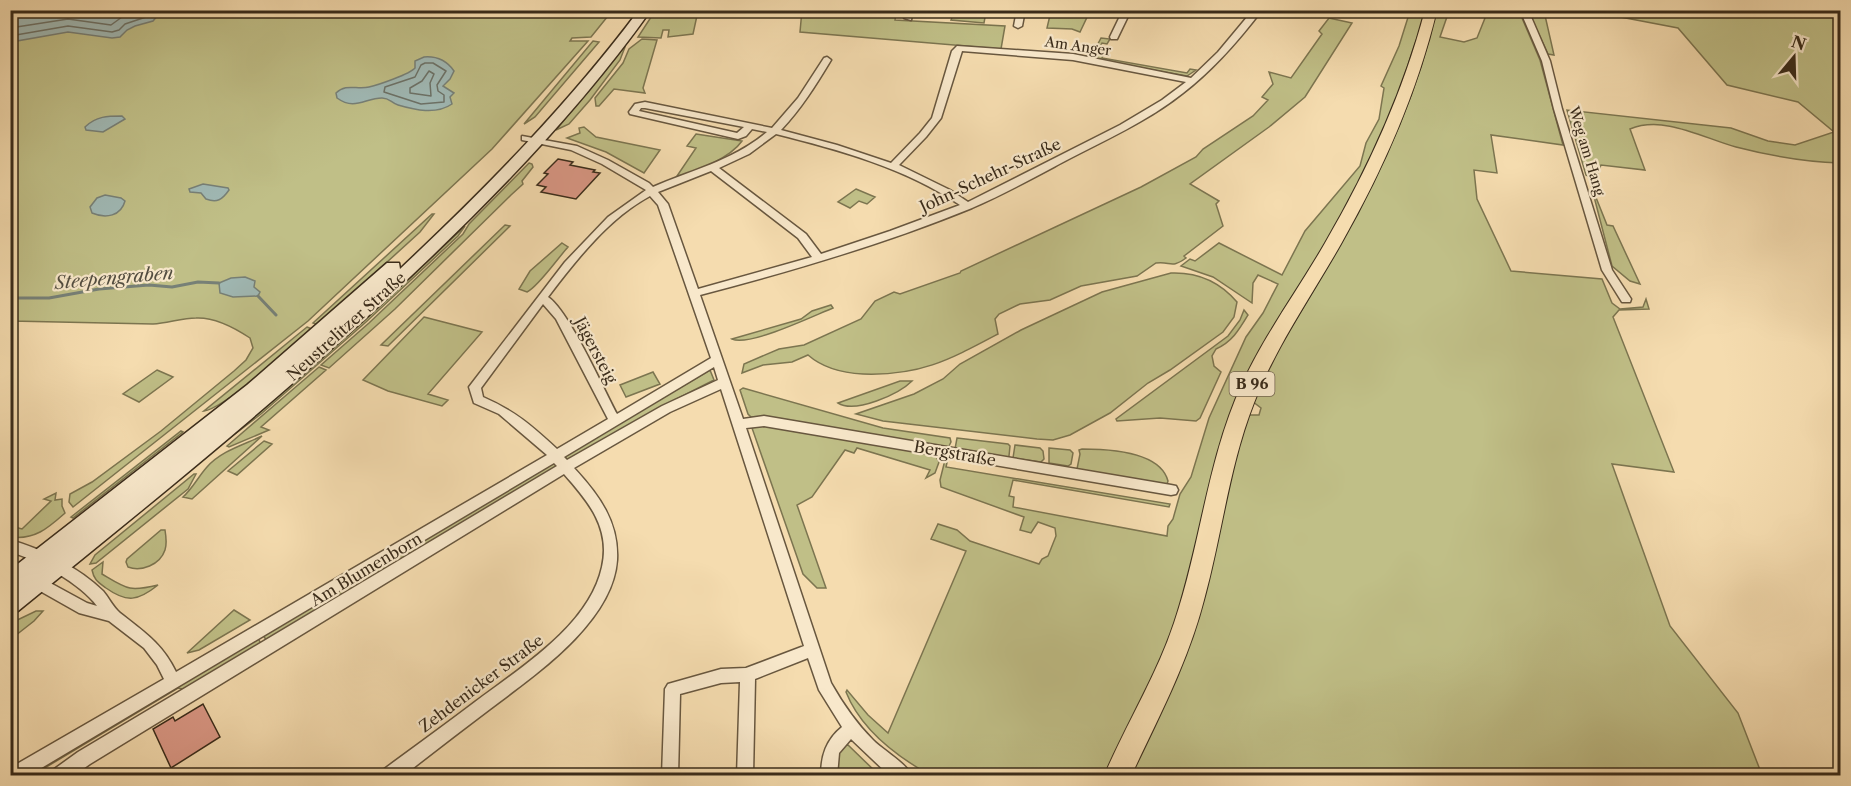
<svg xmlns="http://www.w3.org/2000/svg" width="1851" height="786" viewBox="0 0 1851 786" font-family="'Libre Caslon Text',serif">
  <rect width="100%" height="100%" fill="#f5dcaf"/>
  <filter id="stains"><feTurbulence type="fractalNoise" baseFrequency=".00333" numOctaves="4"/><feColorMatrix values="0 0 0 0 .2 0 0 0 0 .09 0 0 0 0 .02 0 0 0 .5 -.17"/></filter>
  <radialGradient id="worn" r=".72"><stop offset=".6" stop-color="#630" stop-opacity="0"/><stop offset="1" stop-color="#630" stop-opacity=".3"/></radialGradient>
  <!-- green -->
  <path fill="#c0bf87" stroke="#7c7550" stroke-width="1.5" d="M802,10L896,14L895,20L1005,26L1001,49L800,32Z
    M955,10L983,11L986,12L984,23L951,20Z
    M11,11H612L591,37L572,38L570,41H588L492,149L308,321L73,507L69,502L70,494L92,482L161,431L234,371L246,360L253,348L250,338C235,328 215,317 196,318C182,318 168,323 153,324L11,321Z
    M655,11H698L693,34L668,37L669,30H663L661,38L638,37Z
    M1051,11V10L1090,11L1080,32L1072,29L1047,28Z
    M1410,11H1426L1385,134L1326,245L1282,312L1164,654L1105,775H930C896,756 861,730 846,692L847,690L868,715L888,733L966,551L931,539L938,524L957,530L970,541L1039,564L1042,559L1048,556L1056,536L1055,528L1038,522L1031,533L1020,530L1024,517L941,487L940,480L945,460L948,458L946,467L1170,504L1169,507L1013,480L1009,496L1014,497L1013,507L1167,536L1168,526L1173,519L1180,494L1191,477L1209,418L1246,337L1263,313L1278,284L1258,275L1253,283L1252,303L1213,277L1181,266L1190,259L1195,261L1219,243L1282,275L1305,231L1360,166L1366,143L1379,119L1384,88L1381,86L1399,46Z
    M1436,11H1449L1440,37L1464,42L1477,38L1485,18L1481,11H1519L1540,60L1563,145L1491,135L1497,173L1474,170L1477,199L1511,271L1602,279L1612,303L1620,309L1643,307L1646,299L1649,309L1619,310L1613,317L1674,472L1612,464L1670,626L1738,713L1762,775L1130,776L1224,501L1247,415H1259L1261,408L1252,401L1263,375C1332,259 1407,144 1436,11Z
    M1528,11H1544L1554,55L1548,54Z
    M1589,11H1840V163C1805,162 1771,156 1736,147C1703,138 1664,115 1630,129L1645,170L1601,165L1595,180L1586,175L1567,110L1731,128L1768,141L1795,145L1834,132L1798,102L1727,85L1678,28Z
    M1329,18L1352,23L1305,97L1269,127L1190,184L1219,201L1216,204L1223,226L1184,256L1186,258C1171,269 1171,261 1156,263L1137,276L1081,286L1050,300L1020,304L999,314L995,319L998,334C949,360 920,376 863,374C843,373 824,369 808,355L792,362L763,365L742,373L744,364L779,349L804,345L861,319L875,301L894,292L900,294L960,273L961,271L1141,187L1196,157L1203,149L1253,116L1268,100L1262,97L1273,84L1269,72L1291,78L1322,34L1319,31Z
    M1101,38L1110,39L1107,44L1102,43L1097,53L1103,55L1102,58L1187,73L1190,69L1196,70L1187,76L1090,59Z
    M642,39L657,40L643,88L645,93L614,89L599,106H596L595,98L623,63L629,49Z
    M593,41L599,42L535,117L524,124Z
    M623,47H625L620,60L590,100L569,124L556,130Z
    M584,127L596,137L660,150L644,173L606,152L567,138L580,133L579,128Z
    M696,134L742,141C731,157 696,173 677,176L696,148L687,146Z
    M529,163L532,164L533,167L522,181L523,184L511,195L395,309L329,368L321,365L369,323L463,234L469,224Z
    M1591,185L1607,225L1613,226L1640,284L1630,281L1612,266Z
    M856,189L875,197L867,204L859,201L850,208L838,202Z
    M432,214H434L420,232L318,325L313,323Z
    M505,225L510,226L388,346L381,345Z
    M465,226L458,236L366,322L261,414L222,444L364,321Z
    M562,243L568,247C558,258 538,287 527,292L519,289L530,271Z
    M1171,273C1198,272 1220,282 1237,302L1234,317L1223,332L1170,370L1148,383L1110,413L1070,435L1053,440L1037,439L883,421L856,414L914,394L943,379L960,364L1021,330L1102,292Z
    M831,305L833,308C813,316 749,347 732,339L801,319L812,311Z
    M1244,310L1248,315C1239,330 1232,342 1216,349L1212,356L1214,366L1221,372L1200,418L1196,421L1160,418L1117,421L1116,419L1228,336L1240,320Z
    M424,317L482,332L428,394L448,400L442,406L388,391L363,380Z
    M307,327L312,329C292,347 226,408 204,411Z
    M319,367L326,370L261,427L269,430L229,447L227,446Z
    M157,370L173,377L139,402L123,394Z
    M710,370L714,380L663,406L569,461L564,456Z
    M653,372L660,384L626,397L620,385Z
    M900,381H912C899,394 855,414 838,403Z
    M743,388L883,428L950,438L951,442L948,448L751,417L748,414L740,390Z
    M764,423L934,453L939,462L935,473L926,478L930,470L857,448L854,453L845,450L812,497L797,505L826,588H817L803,574L752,428Z
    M181,431L183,432L73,518L71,517Z
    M262,436L192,499L183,497C193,488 198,477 207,467C221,451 243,445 262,436Z
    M957,438L1008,444L1010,446L1009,456L1007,458L955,449Z
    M264,441L272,444L237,475L228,471Z
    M1015,445L1040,448L1043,451L1044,459L1041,462L1013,458Z
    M1049,448L1070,450L1073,453L1071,464L1068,466L1049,463Z
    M1082,449C1107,449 1160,451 1168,481L1167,484L1159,485L1077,469L1080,454L1079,450Z
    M555,462L559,467L268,643L263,635Z
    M194,474H196L188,489L96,563L90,564L95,555Z
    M56,493L55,500L62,499V506L65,513C48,528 35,540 11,537V526L22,529L51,501L44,499Z
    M161,530H165C166,536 167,544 165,550C160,565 141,572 128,567L126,562L127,559Z
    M103,562L102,574C127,589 129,592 158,585C138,601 127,603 106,588C98,582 94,580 92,570Z
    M234,610L250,620L199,650L187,653Z
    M36,611H43L34,621L11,639V623Z
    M258,638L262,646L182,695L183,689L178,688L33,775L24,776Z
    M847,744L879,775H842V771H837L838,753Z"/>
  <!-- water -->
  <path fill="#a0b9b5" stroke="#778077" stroke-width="1.5" d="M64,10H156L159,14L153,21L135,26L127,30L120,37L112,38L68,32L11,42V11Z
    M424,57C436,56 447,61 454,71L450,79L443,86L454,93L450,97L452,104C436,115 415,110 398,105C391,103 390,98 382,98C365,98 355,111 337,98L336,93C346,83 357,90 369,87C378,85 410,74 415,68V61Z
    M122,116L125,119L103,132L86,130L85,127C96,116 108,116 122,116Z
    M203,184L228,188L229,190C222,200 217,203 206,199L201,193L190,192L189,189Z
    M105,195L121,198L125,201C121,216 106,219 92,213L90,207L97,198Z
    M245,277L255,281L254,287L260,292L258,296L233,297L220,293L219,283L231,278Z"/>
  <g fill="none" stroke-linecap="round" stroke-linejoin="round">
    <!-- shore -->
    <path stroke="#6c7268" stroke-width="1.5" d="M10,28L68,19L111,25L122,17L143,10
      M10,36L68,26L112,32L119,30L125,24L149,16L152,10
      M425,63H433L446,71L437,85L438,91L444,95V102L421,104L384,92L385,87L415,77L421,65Z
      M429,71L434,74L430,83L431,96L410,93V88L422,81Z"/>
    <!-- stream -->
    <path stroke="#778077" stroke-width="3" d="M258,296L276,315
      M10,298H49L99,289L149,285L172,287L198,282L219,283"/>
  </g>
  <!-- building -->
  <path fill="#db9886" stroke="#392b1a" stroke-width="1.5" d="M558,159L573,162L570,165L595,170L593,172L600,173L576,199L541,192L546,187L537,185L548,174L544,173Z
    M203,704L220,737L171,768L153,729L173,717L175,721Z"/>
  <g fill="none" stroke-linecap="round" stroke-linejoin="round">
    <!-- street casing -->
    <g stroke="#68573f" stroke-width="3">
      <path id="street" d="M905,10H913L911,20L904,18Z
        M1017,10H1025L1022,26L1018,28L1014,26Z
        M1123,10H1131L1117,39H1111L1110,37Z
        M1253,10H1262C1239,40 1213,70 1183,93C1148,121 1105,140 1065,161C1035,177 1004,194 972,208C884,244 792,271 700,295L743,419L764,416L1171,485L1176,486L1178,490L1176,494L1171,495L764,426L746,428L831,683C843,704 856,723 873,740C883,750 907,764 912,776H890L851,739L839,753L837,776H821C821,756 826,740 842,727L819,690L808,658L755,679L753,776H737L740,682L721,683L680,694L678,776H662L665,689L668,684L721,669L746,668L804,646L721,389L670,412L574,468C599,495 619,522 617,560C613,622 535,675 490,709C461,731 432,753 403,776H381L383,770C414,747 445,725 475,702C520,668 589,626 602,567C611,528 588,501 564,474L90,764L73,776H51L53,770L78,752L557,466L554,463L28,776H10V768L164,679L157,665L144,648L109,621L79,613L10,574V561L87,603L97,606C81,584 37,559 10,552V540C43,549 79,568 103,591C109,598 113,607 120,613C143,631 163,644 176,672L547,455L499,414L474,403L469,387L565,262L608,217L646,190L602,164L571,150L522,140V136L577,146L608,160L649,183L653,187C692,170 734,160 767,132L752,129L746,136L738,139L630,114L629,112L635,104L645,102L772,128L798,98L824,58L827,57L831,60C816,85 801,109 781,130L837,145L891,163L920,133L932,118L952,51L957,46L1073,54L1191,78L1218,52ZM962,51L1073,60L1186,82L1162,100L1120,125L968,202L950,190L899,165L926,137L941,118ZM641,108H645L744,127L737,133L639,111ZM776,134C840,150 905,168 960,205L890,231L821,254L806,234L719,168L749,154ZM711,171L798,238L812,257L698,289L668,204L658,192ZM650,196L658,205L711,358L617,414C603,388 569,311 548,297C576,260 609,218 650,196ZM543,304L556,319L608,419L557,449C532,426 515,411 483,397L481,388ZM714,367L718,380L662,406L567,460L564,457Z
        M1520,10H1528L1550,61L1562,109L1612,270L1631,299L1630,302H1622L1602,270L1554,109L1542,61Z"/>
    </g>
    <!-- secondary casing -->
    <g stroke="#392b1a" stroke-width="3">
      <path id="secondary" d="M639,10H651C587,100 510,181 431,257C300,383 159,497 18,611L10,613V570L247,385L387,263H399L400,269C486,188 568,105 639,10Z"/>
    </g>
    <!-- primary casing -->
    <g stroke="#392b1a" stroke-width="2">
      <path id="primary" d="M1425,10H1437C1417,93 1383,170 1341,244C1311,297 1276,346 1254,403C1229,466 1222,535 1204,600C1188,662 1158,719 1131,776H1104C1126,724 1156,677 1174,623C1201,544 1207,460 1242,384C1265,334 1298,290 1325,243C1368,169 1403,93 1425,10Z"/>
    </g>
    <!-- street -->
    <use href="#street" fill="#f8e8cb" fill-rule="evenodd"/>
    <!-- secondary -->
    <use href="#secondary" fill="#f8e8cb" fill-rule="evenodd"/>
    <!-- primary -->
    <use href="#primary" fill="#f5dcaf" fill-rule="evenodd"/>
  </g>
  <g text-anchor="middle" stroke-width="4.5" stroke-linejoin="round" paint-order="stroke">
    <!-- far-street labels -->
    <g font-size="14" fill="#392b1a" stroke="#f8e8cb">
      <text transform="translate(1078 46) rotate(8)" y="5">Am Anger</text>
      <text transform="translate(1587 151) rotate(73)" y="5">Weg am Hang</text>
    </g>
    <!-- shield labels -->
    <rect fill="#f8e8cb" stroke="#72644f" stroke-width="1.5" x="1229.5" y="372" width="45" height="24" rx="4.5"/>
    <g font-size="15" font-weight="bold" fill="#392b1a">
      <text x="1252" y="389">B 96</text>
    </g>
    <!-- street labels -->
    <g font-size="16" fill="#392b1a" stroke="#f8e8cb">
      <text transform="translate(990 175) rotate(-25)" y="6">John-Schehr-Straße</text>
      <text transform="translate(346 326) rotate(-42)" y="6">Neustrelitzer Straße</text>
      <text transform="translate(596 350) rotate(62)" y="6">Jägersteig</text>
      <text transform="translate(955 453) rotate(10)" y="6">Bergstraße</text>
      <text transform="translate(366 569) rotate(-31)" y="6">Am Blumenborn</text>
      <text transform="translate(481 683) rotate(-37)" y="6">Zehdenicker Straße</text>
    </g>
    <!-- water labels -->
    <g font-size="18" font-style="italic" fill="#534e41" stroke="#f8e8cb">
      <text transform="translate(114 278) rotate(-5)" y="6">Steepengraben</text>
    </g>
  </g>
  <!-- margin -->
  <rect width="1851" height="786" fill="none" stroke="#f5dcaf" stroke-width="36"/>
  <rect x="12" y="12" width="1827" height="762" fill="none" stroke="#392b1a" stroke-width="3"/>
  <rect x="18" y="18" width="1815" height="750" fill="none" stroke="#392b1a" stroke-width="1.5"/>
  <!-- north arrow -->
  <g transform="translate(1794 57) rotate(19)" stroke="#f8e8cb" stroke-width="4.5" paint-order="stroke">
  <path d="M0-4.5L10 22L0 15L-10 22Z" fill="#392b1a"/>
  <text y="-9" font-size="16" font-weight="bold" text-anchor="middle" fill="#392b1a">N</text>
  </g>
  <rect width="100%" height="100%" filter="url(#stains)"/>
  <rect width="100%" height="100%" fill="url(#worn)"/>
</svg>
